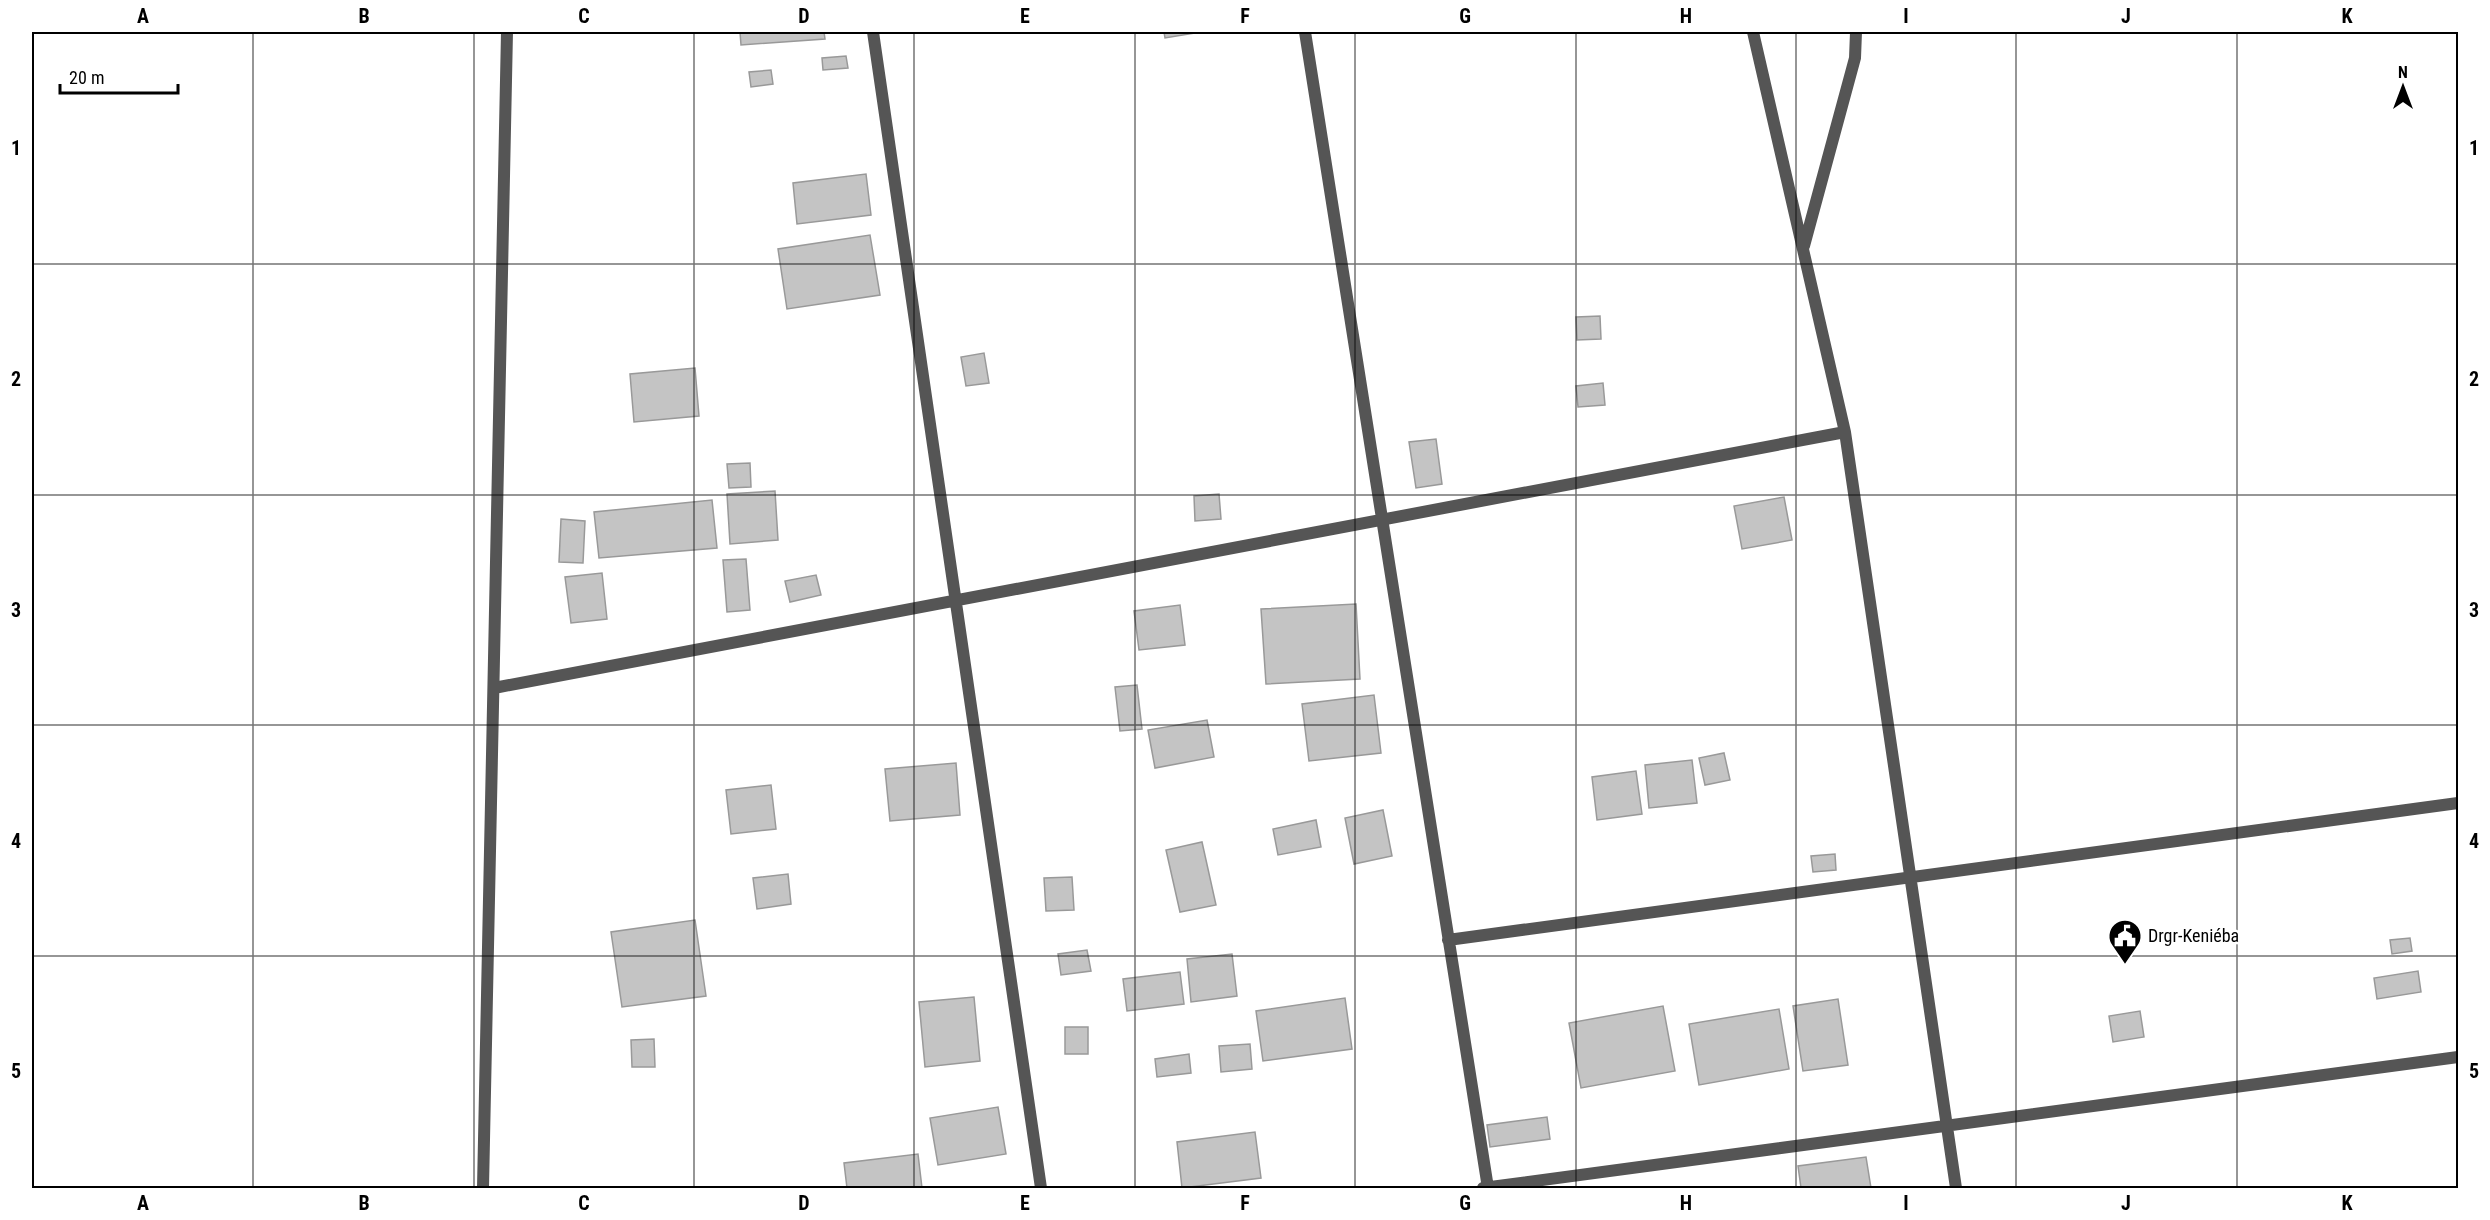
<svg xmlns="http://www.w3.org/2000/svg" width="2490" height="1220" viewBox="0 0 2490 1220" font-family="'Roboto Condensed',sans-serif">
  <rect width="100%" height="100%" fill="#fff"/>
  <!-- building -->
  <path fill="#c4c4c4" stroke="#999" stroke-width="1.5" d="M740,32H824L825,39L741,45Z
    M1164,32H1201L1165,38Z
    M846,56L848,68L823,70L822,58Z
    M771,70L773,84L751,87L749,72Z
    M866,174L871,215L797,224L793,183Z
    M870,235L880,295L787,309L778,249Z
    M1600,316L1601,339L1577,340L1576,317Z
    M984,353L989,383L966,386L961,357Z
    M695,368L699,416L634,422L630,374Z
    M1603,383L1605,405L1578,407L1576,386Z
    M1436,439L1442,484L1416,488L1409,442Z
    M750,463L751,487L729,488L727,464Z
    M775,491L778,540L730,544L727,494Z
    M1219,494L1221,519L1195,521L1194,496Z
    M1784,497L1792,540L1742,549L1734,506Z
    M712,500L717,548L599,558L594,512Z
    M561,519L585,521L583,563L559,562Z
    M746,559L750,610L727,612L723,560Z
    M602,573L607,619L571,623L565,577Z
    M816,575L821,595L790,602L785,581Z
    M1356,604L1360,679L1266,684L1261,609Z
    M1180,605L1185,645L1139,650L1134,611Z
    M1137,685L1142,729L1120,731L1115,687Z
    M1374,695L1381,753L1309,761L1302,704Z
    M1207,720L1214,757L1155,768L1148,730Z
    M1724,753L1730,780L1705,785L1699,758Z
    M1692,760L1697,803L1649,808L1645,765Z
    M956,763L960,815L890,821L885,769Z
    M1636,771L1642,814L1597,820L1592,777Z
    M771,785L776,829L731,834L726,790Z
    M1383,810L1392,856L1354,864L1345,818Z
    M1316,820L1321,847L1278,855L1273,829Z
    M1202,842L1216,905L1180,912L1166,850Z
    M1835,854L1836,870L1813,872L1811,856Z
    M788,874L791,904L757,909L753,878Z
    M1072,877L1074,910L1046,911L1044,878Z
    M695,920L706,996L622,1007L611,932Z
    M2410,938L2412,951L2392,954L2390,940Z
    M1087,950L1091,971L1061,975L1058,954Z
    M1232,954L1237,996L1191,1002L1187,959Z
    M2418,971L2421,992L2377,999L2374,978Z
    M1180,972L1184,1004L1127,1011L1123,979Z
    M974,997L980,1061L925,1067L919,1002Z
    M1345,998L1352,1049L1263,1061L1256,1011Z
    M1838,999L1848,1065L1803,1071L1793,1006Z
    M1663,1006L1675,1071L1581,1088L1569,1023Z
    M1779,1009L1789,1069L1699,1085L1689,1024Z
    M2140,1011L2144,1037L2113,1042L2109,1016Z
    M1065,1027H1088V1054H1065Z
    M654,1039L655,1067H632L631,1040Z
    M1250,1044L1252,1069L1221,1072L1219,1046Z
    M1189,1054L1191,1073L1157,1077L1155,1059Z
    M998,1107L1006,1154L938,1165L930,1118Z
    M1547,1117L1550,1139L1490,1147L1487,1125Z
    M1255,1132L1261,1178L1182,1188L1177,1142Z
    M918,1154L922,1188H847L844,1163Z
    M1866,1157L1871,1188H1801L1798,1166Z"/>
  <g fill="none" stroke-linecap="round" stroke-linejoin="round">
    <!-- minor -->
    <path stroke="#555" stroke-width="12" d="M873,32L1041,1188
      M1305,32L1488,1188
      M1753,32L1845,432L1956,1188
      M1804,246L1855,58L1856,32
      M494,688L1845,432
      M1448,940L2458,803
      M483,1188L507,32
      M1483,1188L2458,1057"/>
  </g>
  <!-- grid -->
  <path fill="none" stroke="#000" stroke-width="1.5" stroke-opacity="0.55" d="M253,32V1188M474,32V1188M694,32V1188M914,32V1188M1135,32V1188M1355,32V1188M1576,32V1188M1796,32V1188M2016,32V1188M2237,32V1188M32,264H2458M32,495H2458M32,725H2458M32,956H2458"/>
  <!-- icons -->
  <defs>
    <g id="civic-pin" transform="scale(1.725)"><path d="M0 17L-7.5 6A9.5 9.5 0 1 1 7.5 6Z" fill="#000" stroke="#fff"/><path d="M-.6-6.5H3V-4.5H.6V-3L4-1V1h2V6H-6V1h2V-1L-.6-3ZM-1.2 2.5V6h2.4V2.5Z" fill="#fff"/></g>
  </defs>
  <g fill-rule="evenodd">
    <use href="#civic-pin" x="2125" y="936"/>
  </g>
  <g text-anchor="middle" stroke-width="5" stroke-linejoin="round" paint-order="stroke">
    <!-- poi labels -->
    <g font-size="18" fill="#000" stroke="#fff" text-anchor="start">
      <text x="2148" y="942">Drgr-Keniéba</text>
    </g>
  </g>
  <!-- border -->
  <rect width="2490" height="1220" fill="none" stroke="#ffffff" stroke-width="66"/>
  <!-- north arrow -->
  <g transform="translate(2403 87)" stroke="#ffffff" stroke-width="4.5" paint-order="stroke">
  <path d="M0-4.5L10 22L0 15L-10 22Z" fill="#000000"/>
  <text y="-9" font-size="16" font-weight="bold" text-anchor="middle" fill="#000000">N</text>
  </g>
  <!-- scale -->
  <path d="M60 84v9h118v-9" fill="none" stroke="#000000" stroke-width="3"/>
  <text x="69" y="84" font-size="18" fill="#000000" stroke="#ffffff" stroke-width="4.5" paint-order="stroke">20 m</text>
  <rect x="33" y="33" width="2424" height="1154" fill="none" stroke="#000" stroke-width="2"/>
  <g font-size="20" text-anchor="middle" font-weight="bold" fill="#000">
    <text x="143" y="23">A</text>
    <text x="364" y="23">B</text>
    <text x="584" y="23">C</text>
    <text x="804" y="23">D</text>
    <text x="1025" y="23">E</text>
    <text x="1245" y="23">F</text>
    <text x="1465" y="23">G</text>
    <text x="1686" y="23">H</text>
    <text x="1906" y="23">I</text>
    <text x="2126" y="23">J</text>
    <text x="2347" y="23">K</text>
    <text x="16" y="155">1</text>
    <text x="2474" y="155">1</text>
    <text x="16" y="386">2</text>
    <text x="2474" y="386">2</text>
    <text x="16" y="617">3</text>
    <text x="2474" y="617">3</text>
    <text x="16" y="848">4</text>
    <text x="2474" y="848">4</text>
    <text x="16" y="1078">5</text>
    <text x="2474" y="1078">5</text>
    <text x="143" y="1210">A</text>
    <text x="364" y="1210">B</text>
    <text x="584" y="1210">C</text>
    <text x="804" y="1210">D</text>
    <text x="1025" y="1210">E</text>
    <text x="1245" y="1210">F</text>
    <text x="1465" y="1210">G</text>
    <text x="1686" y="1210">H</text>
    <text x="1906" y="1210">I</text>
    <text x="2126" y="1210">J</text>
    <text x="2347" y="1210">K</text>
  </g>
</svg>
